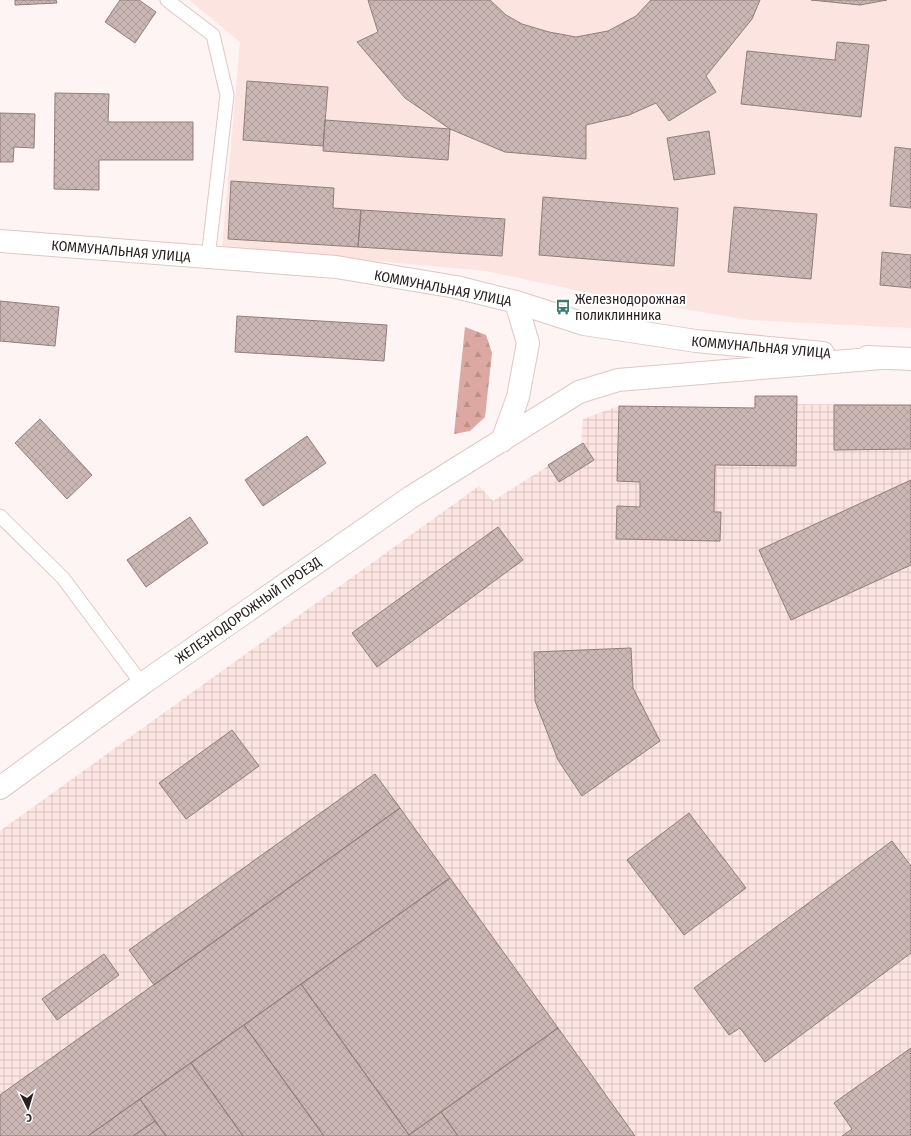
<svg xmlns="http://www.w3.org/2000/svg" width="911" height="1136" viewBox="0 0 911 1136" font-family="'Fira Sans Condensed',sans-serif">
  <defs>
    <pattern id="industrial-grid" width="8" height="8" patternUnits="userSpaceOnUse"><rect width="8" height="8" fill="#fce4e0"/><path d="M0 4h8M4 0v8" fill="none" stroke="#d8c3c0"/></pattern>
    <pattern id="forest-firs" width="22" height="20" patternUnits="userSpaceOnUse"><rect width="22" height="20" fill="#dca8a1"/><path d="M5 1l3.5 6h-7zM16 11l3.5 6h-7z" fill="#bd908a"/></pattern>
    <pattern id="building-cross-hatch" width="8" height="8" patternUnits="userSpaceOnUse"><rect width="8" height="8" fill="#cab6b3"/><path d="M0 0l8 8M0 8l8-8" fill="none" stroke="#ae9c9a"/></pattern>
  </defs>
  <rect width="100%" height="100%" fill="#fdf4f3"/>
  <!-- built -->
  <path fill="#fce4e0" d="M189,0H911V328L749,320L584,292L486,271L222,247L240,42Z"/>
  <!-- industrial -->
  <path fill="url(#industrial-grid)" d="M755,396H797V404L911,405V1136H0V831L479,486L493,501L581,445L583,419L619,406L754,408Z"/>
  <!-- forest -->
  <path fill="url(#forest-firs)" d="M465,327L486,335L492,353L485,417L470,431L454,434Z"/>
  <!-- building -->
  <path fill="url(#building-cross-hatch)" stroke="#917e7b" d="M15,0H56L57,3L15,5Z
    M120,0H139L156,12L135,43L105,22Z
    M368,0H490L506,15L522,24L549,32L576,37L608,31L636,16L651,0H760L752,19L706,76L716,92L669,121L656,103L629,115L586,125V159L505,152L450,129L405,98L357,42L378,32Z
    M811,0H887L860,5Z
    M837,42L869,45L861,117L741,104L747,51L835,60Z
    M247,81L328,87L323,146L243,140Z
    M55,93L109,94L108,122H193V160H99V190L54,189Z
    M0,113L35,114L34,148L14,147L13,162H0Z
    M325,120L450,129L448,160L323,151Z
    M709,131L715,174L674,180L667,138Z
    M895,147L911,149V208L890,206Z
    M231,181L334,188L333,208L361,210L358,247L228,239Z
    M543,197L678,208L674,266L539,255Z
    M734,207L817,214L811,279L728,272Z
    M361,210L505,219L502,256L358,247Z
    M882,252L911,255V288L880,285Z
    M0,301L59,307L55,346L0,341Z
    M237,316L387,325L384,361L235,352Z
    M755,396H797L796,466L715,465L714,512H721L720,541L616,539L617,506L640,507V482L617,481L619,406L755,408Z
    M834,405H911V449L834,450Z
    M40,419L92,475L67,499L15,443Z
    M307,436L326,463L263,506L245,480Z
    M583,443L594,460L559,482L548,465Z
    M911,480V565L791,620L759,550Z
    M190,517L208,543L146,587L127,560Z
    M498,527L523,560L377,667L352,633Z
    M631,648L633,688L660,741L582,796L558,760L535,701L534,652Z
    M232,730L259,766L186,819L159,783Z
    M375,774L400,808L154,985L129,950Z
    M400,808L450,878L88,1136H0V1095Z
    M689,813L746,888L684,935L627,860Z
    M892,841L911,866V953L765,1062L740,1028L729,1035L694,988Z
    M450,878L558,1028L409,1135L301,984Z
    M104,954L119,975L57,1020L42,999Z
    M301,984L409,1135V1136H324L244,1025Z
    M244,1025L324,1136H243L191,1063Z
    M558,1028L635,1136H458L441,1112Z
    M911,1048V1136H842L852,1129L834,1103Z
    M191,1063L243,1136H166L140,1099Z
    M140,1099L155,1121L133,1136H88Z
    M441,1112L458,1136H409V1135Z
    M155,1121L166,1136H133Z"/>
  <g fill="none" stroke-linecap="round" stroke-linejoin="round">
    <!-- lane casing -->
    <g stroke="#ddc8c5" stroke-width="15">
      <path id="lane" d="M167,0L213,35L227,95L208,258
        M0,516L63,578L142,684"/>
    </g>
    <!-- street casing -->
    <g stroke="#ddc8c5" stroke-width="24">
      <path id="street" d="M0,241L336,267L456,287L516,302L584,324L696,341L823,353
        M867,357L911,359
        M502,441L518,397L528,343L516,302
        M0,788L142,684L411,497L579,392L618,380L882,358"/>
    </g>
    <!-- lane -->
    <use href="#lane" stroke="#fff" stroke-width="13"/>
    <!-- street -->
    <use href="#street" stroke="#fff" stroke-width="22"/>
  </g>
  <!-- icons -->
  <defs>
    <g id="bus-bare" transform="scale(1.2)"><path d="M-5-6H5V4H4V6H2V4H-2V6H-4V4H-5ZM-3.5-4V0h7V-4ZM-3.5 1.2v1.5H-2V1.2ZM2 1.2v1.5H3.5V1.2Z" fill="#397c6e" stroke="#fff" stroke-width="2.5" paint-order="stroke"/></g>
  </defs>
  <g fill-rule="evenodd">
    <use href="#bus-bare" x="563" y="307"/>
  </g>
  <g text-anchor="middle" stroke-width="4" stroke-linejoin="round" paint-order="stroke">
    <!-- street labels -->
    <g font-size="14" fill="#292120" stroke="#fff">
      <text transform="translate(121 251) rotate(5)" y="5">КОММУНАЛЬНАЯ УЛИЦА</text>
      <text transform="translate(443 288) rotate(11)" y="5">КОММУНАЛЬНАЯ УЛИЦА</text>
      <text transform="translate(761 347) rotate(5)" y="5">КОММУНАЛЬНАЯ УЛИЦА</text>
      <text transform="translate(248 610) rotate(-35)" y="5">ЖЕЛЕЗНОДОРОЖНЫЙ ПРОЕЗД</text>
    </g>
    <!-- poi labels -->
    <g font-size="14" fill="#292120" stroke="#fff" text-anchor="start">
      <text x="575" y="304">Железнодорожная<tspan x="575" dy="16">поликлинника</tspan></text>
    </g>
  </g>
  <!-- north arrow -->
  <g transform="translate(28 1108) rotate(175)" stroke="#ffffff" stroke-width="3" paint-order="stroke">
  <path d="M0-3L7 15L0 10L-7 15Z" fill="#292120"/>
  <text y="-6" font-size="11" font-weight="bold" text-anchor="middle" fill="#292120">С</text>
  </g>
</svg>
